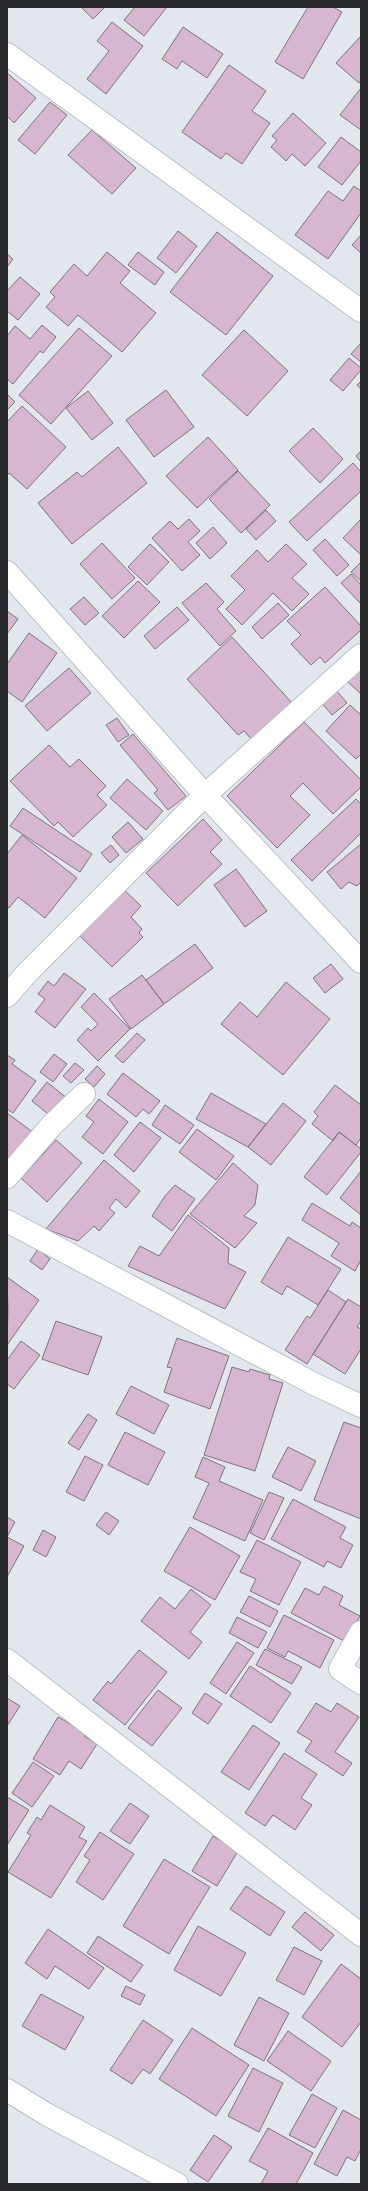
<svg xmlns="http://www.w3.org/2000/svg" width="368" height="2191" viewBox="0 0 368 2191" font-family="'Archivo Narrow',sans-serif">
  <rect width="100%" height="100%" fill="#e2e7ee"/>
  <!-- building -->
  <path fill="#d7b6cf" stroke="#7d767b" d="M81,7H105L93,19Z
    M135,7H167L144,36L124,20Z
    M308,7H333L342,12L303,79L275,62Z
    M112,22L143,46L106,94L87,79L109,51L97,41Z
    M183,27L223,54L207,78L182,61L177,69L162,59Z
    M361,36V80L359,83L336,63Z
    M229,65L266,91L252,111L270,123L242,164L226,153L221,159L182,132Z
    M7,73L36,98L14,123L7,116Z
    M361,88V130L340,115Z
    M50,102L67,115L35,154L18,140Z
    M293,113L326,143L305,166L292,154L286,161L271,147L277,140L272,136Z
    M92,130L136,168L112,194L68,155Z
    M341,137L361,152V161L342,185L318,167Z
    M354,186L361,191V213L328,259L295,235L328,191L343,201Z
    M178,231L197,246L176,273L157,258Z
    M217,232L273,276L226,335L170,292Z
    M361,235V253L352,245Z
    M107,252L130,271L120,283L156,313L122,352L78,315L68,326L46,307L55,297L50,292L74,264L87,276Z
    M138,252L164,272L155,285L128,265Z
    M7,254L13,259L7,267Z
    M20,277L40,294L18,320L7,311V291Z
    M42,325L56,337L43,353L40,351L13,384L7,379V336L15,326L30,339Z
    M79,328L112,356L51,424L19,395Z
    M244,330L288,371L247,416L202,375Z
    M361,343V362L351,354Z
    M349,358L361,368V370L343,391L330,380Z
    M361,381V389L357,385Z
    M166,390L194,427L154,457L126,420Z
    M88,391L113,423L92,440L66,408Z
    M7,394L15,402L7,410Z
    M22,406L66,447L27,489L9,473L7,476V422Z
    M313,428L343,459L320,483L289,451Z
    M208,437L238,470L197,508L166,476Z
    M118,447L147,483L72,544L38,503L77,472L82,477Z
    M361,451V462L356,456Z
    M353,463L361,472V491L307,541L289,522Z
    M238,471L270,505L241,533L209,499Z
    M266,510L276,521L256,540L246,529Z
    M189,519L200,531L188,542L200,555L182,571L152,538L170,521L178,529Z
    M361,519V555L343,538Z
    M213,527L227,543L210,559L196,543Z
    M325,539L349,565L337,576L313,550Z
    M102,543L135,578L112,599L80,564Z
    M150,544L169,562L147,585L128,567Z
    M286,544L307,564L292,578L309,594L292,611L273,593L242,625L226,609L245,590L231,576L257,550L268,562Z
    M361,562V581L351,572Z
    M351,574L361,585V604L341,583Z
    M138,581L160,602L124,638L102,616Z
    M206,583L224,602L217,609L236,631L220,646L182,603Z
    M325,587L361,626V630L325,663L320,657L311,665L291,644L301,635L287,621Z
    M84,597L99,613L85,625L70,609Z
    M278,603L289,615L262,639L252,627Z
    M177,607L189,620L155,649L144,636Z
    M7,611L18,619L7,634Z
    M29,633L57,653L22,702L7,691V664Z
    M232,637L293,704L253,741L244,731L238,735L187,679Z
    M69,668L91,693L47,731L25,706Z
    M361,669V694L348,682Z
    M336,690L347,703L332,715L321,702Z
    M350,705L361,715V754L356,759L326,731Z
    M117,718L129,735L118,742L106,725Z
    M304,722L361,780V787L333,814L303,783L290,796L310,815L277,848L227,796Z
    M133,734L186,796L168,810L154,793L158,790L120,745Z
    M49,745L70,767L79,759L106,786L97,795L107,805L73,837L58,822L54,826L10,781Z
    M127,779L163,811L146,830L110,798Z
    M356,799L361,804V833L312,881L291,860Z
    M23,808L92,854L80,872L10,826Z
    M203,819L222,840L210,852L222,864L178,906L146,873Z
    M128,822L143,839L126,853L112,837Z
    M22,835L77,878L45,918L18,897L9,908L7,906V854Z
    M361,844V882L357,886L349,882L341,889L327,872Z
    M111,845L119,855L110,863L101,853Z
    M236,869L267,911L245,927L214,885Z
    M121,887L141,906L131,917L142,929L139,933L143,937L112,967L76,932Z
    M195,944L213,968L164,1004L146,980Z
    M331,964L343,979L325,993L313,978Z
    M64,973L86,989L55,1028L35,1012L45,999L38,994L48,981L54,986Z
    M142,975L164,1004L131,1029L109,999Z
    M286,982L330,1019L283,1075L221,1024L240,1002L257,1017Z
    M94,993L130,1029L98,1061L77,1040L88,1028L91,1031L98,1024L81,1007Z
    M137,1033L145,1040L123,1063L115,1056Z
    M54,1054L67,1064L53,1082L40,1072Z
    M7,1055L15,1060L12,1064L36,1081L13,1113L7,1109Z
    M75,1063L84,1070L71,1083L63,1076Z
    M97,1066L105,1074L94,1087L85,1079Z
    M123,1073L160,1101L149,1114L143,1109L136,1117L107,1094Z
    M47,1082L68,1099L53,1118L32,1101Z
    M335,1085L361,1105V1138L356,1145L339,1132L333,1141L312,1124L318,1116L314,1112Z
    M211,1093L266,1124L248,1147L196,1119Z
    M99,1099L128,1122L103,1154L82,1137L94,1122L86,1116Z
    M283,1103L306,1121L271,1165L248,1147Z
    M165,1105L194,1125L180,1144L152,1125Z
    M7,1113L34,1133L7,1167Z
    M140,1122L161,1138L134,1172L114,1155Z
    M197,1129L234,1156L216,1180L179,1152Z
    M339,1132L361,1149V1152L327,1195L304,1177Z
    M56,1140L82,1163L47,1202L21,1178Z
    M104,1160L140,1191L126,1208L116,1199L109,1208L115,1213L99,1231L94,1226L78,1241L46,1229Z
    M233,1163L258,1185L255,1205L244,1216L257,1223L235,1248L190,1214Z
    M361,1171V1215L340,1198Z
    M175,1185L195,1199L172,1231L152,1216L165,1196Z
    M312,1203L350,1226L352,1222L361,1228V1260L355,1271L331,1256L339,1243L302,1220Z
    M188,1215L229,1248L228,1263L246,1272L225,1309L128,1266L140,1246L159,1256Z
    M288,1237L341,1269L318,1305L287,1286L282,1295L261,1282Z
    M38,1249L50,1259L42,1270L30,1261Z
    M7,1277L39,1300L7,1345L8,1310Z
    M328,1290L346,1302L307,1364L285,1350L307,1316L310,1318Z
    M348,1299L361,1307V1321L357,1327L361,1329V1349L345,1374L313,1354Z
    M56,1321L102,1337L88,1375L42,1359Z
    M177,1338L229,1356L210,1409L164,1392L172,1368L167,1367Z
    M21,1341L40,1355L14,1389L7,1384V1360Z
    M232,1367L249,1372L250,1369L270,1375L269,1379L283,1383L255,1471L204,1455Z
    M131,1386L169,1405L154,1434L116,1414Z
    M88,1414L97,1420L79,1450L68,1443Z
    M344,1422L361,1428V1519L314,1500Z
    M125,1432L165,1452L148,1485L108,1465Z
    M288,1447L316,1461L301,1491L272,1477Z
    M85,1456L103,1465L84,1501L66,1492Z
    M203,1457L225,1467L219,1481L263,1500L245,1541L193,1518L209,1483L195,1477Z
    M269,1492L284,1498L264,1540L250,1533Z
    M293,1499L346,1527L340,1538L353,1545L341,1568L327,1561L324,1567L271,1539Z
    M106,1512L119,1521L109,1535L96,1525Z
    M7,1517L15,1522L7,1537Z
    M190,1527L240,1556L215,1600L164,1571Z
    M43,1530L56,1537L46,1557L33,1550Z
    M7,1537L24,1546L7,1577Z
    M257,1540L301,1562L279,1605L250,1591L256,1579L240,1572Z
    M324,1586L343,1596L339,1605L360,1616L346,1642L291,1613L305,1588L319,1595Z
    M191,1589L211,1605L190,1632L202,1642L189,1659L141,1621L160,1597L175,1609Z
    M249,1596L278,1611L270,1627L240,1612Z
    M284,1615L334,1640L320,1668L288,1651L285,1657L267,1648Z
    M237,1617L267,1632L258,1648L229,1633Z
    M237,1642L254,1653L226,1694L210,1683Z
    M265,1649L302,1667L292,1684L256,1665Z
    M139,1650L167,1672L125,1725L93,1700L108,1681L111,1684Z
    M250,1666L291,1693L271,1723L230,1696Z
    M158,1690L182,1708L152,1746L128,1728Z
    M205,1693L222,1704L208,1724L192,1713Z
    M7,1698L20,1706L7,1726Z
    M316,1703L331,1712L337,1703L359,1717L335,1752L352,1763L343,1776L305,1751L312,1741L297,1732Z
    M58,1717L86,1733L84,1736L97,1744L81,1769L69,1761L60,1775L33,1759Z
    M253,1725L280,1743L249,1790L221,1772Z
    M284,1753L317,1774L301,1798L312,1805L295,1830L273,1815L265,1826L245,1813Z
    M33,1762L54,1776L32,1807L12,1793Z
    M7,1797L29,1810L7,1845Z
    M130,1803L149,1816L130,1844L110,1831Z
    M50,1805L85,1827L79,1837L87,1841L51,1898L8,1872L31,1835L27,1833L37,1817L41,1820Z
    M100,1832L134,1854L103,1900L76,1882L90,1860L84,1856Z
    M213,1836L238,1851L217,1886L192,1871Z
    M164,1859L210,1887L169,1954L123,1926Z
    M246,1886L285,1912L270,1936L230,1909Z
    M305,1912L334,1935L321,1951L292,1927Z
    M198,1926L246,1953L221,1996L174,1970Z
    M48,1929L104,1968L89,1989L55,1966L47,1979L25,1963Z
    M98,1936L143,1965L131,1982L87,1953Z
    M294,1947L322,1961L304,1995L276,1980Z
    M341,1964L361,1979V2022L342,2047L302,2017Z
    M126,1986L145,1995L140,2005L121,1996Z
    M41,1994L84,2017L65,2050L22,2026Z
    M259,1997L289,2013L264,2061L234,2045Z
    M143,2020L173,2040L150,2074L143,2069L132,2084L110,2070Z
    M192,2028L249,2065L216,2116L159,2079Z
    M288,2031L331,2061L311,2091L267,2061Z
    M253,2068L283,2083L259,2132L228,2116Z
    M312,2094L337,2108L315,2148L289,2135Z
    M343,2110L361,2120V2149L355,2161L347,2157L337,2176L314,2164Z
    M268,2128L313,2153L296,2184H261L268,2171L249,2161Z
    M214,2135L232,2147L208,2182L190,2170Z"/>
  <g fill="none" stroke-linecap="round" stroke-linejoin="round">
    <!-- minor casing -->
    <g stroke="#babfc6" stroke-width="24">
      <path id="minor" d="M7,54L361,311
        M7,572L205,795L361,962
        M7,996L27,973L205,795L361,655
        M7,1177L52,1125L84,1094
        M7,1221L314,1384L361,1406
        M361,1632L340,1669L361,1683
        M7,1660L361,1935
        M7,2090L46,2114L177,2184"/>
    </g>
    <!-- minor -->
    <use href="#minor" stroke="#fff" stroke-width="22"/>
  </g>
  <!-- border -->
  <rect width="368" height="2191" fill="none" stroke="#27292c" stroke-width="16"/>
</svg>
